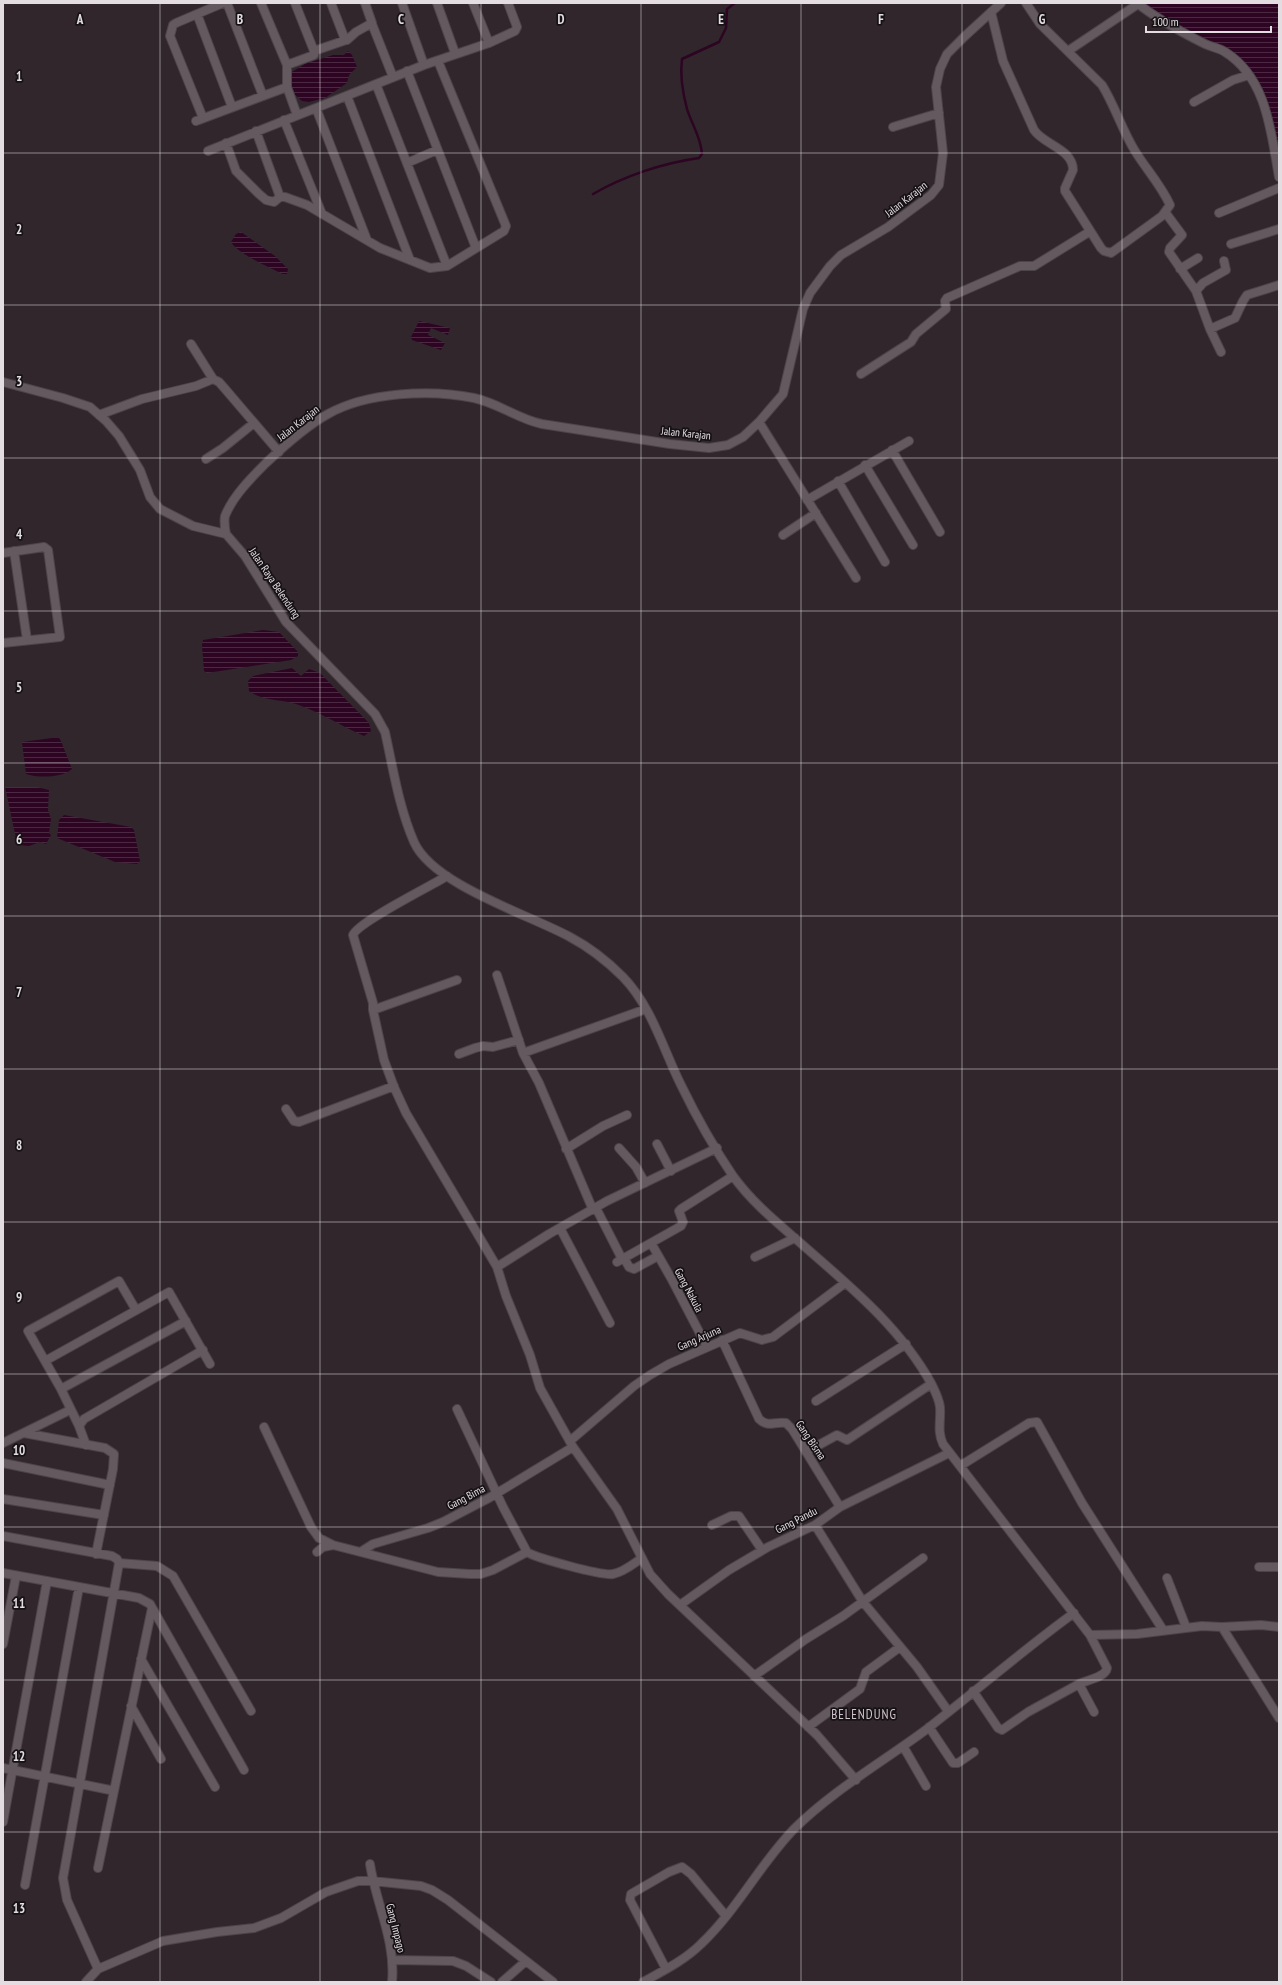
<svg xmlns="http://www.w3.org/2000/svg" width="1282" height="1985" viewBox="0 0 1282 1985" font-family="'PT Sans Narrow',sans-serif">
  <defs>
    <pattern id="water-rules" width="6" height="5" patternUnits="userSpaceOnUse"><rect width="6" height="5" fill="#2d0522"/><path d="M0 2.5h6" fill="none" stroke="#4b2942"/></pattern>
  </defs>
  <rect width="100%" height="100%" fill="#30262c"/>
  <!-- water -->
  <path fill="url(#water-rules)" d="M1141,3H1279V152L1274,128L1254,76Z
    M348,51L352,55L357,67L349,75L347,83L325,98L309,102L302,101L292,92L289,81L292,72L305,64L333,55H344Z
    M241,232L275,256L288,269L287,274H283C269,267 238,254 231,242L236,234Z
    M419,321L450,328L448,335L431,328L428,335L445,343L441,350L412,340L411,337Z
    M263,630L279,632L298,652V656L291,660L207,673L204,671L202,645L203,640Z
    M292,668L301,676L309,669L320,673L369,723L371,731L364,736C341,726 320,712 296,704C281,699 262,701 249,691L248,681L253,676Z
    M52,738H59L61,741L72,769C63,778 37,778 26,774L22,742Z
    M5,787H37L49,790L48,810L51,819L49,833L51,835L46,844L40,842L29,846L19,845L17,843Z
    M64,815L131,827L134,830L140,861L137,864L115,862L57,838L59,820Z"/>
  <g fill="none" stroke-linecap="round" stroke-linejoin="round">
    <!-- stream -->
    <path stroke="#2d0522" stroke-width="2.5" d="M593,194C624,176 663,163 699,158L702,154C701,137 692,125 687,109C683,94 680,74 682,59L719,42L726,28L727,9L735,3"/>
    <!-- minor casing -->
    <g stroke="#4d444a" stroke-width="10">
      <path id="minor" d="M227,3L263,96
        M261,3L287,65V87L297,115
        M295,3L314,51
        M331,3L344,37L347,40L356,32L372,23L365,3
        M437,3L455,53
        M473,3L489,43
        M1137,3C1157,19 1181,32 1205,44C1211,47 1219,48 1225,52C1267,78 1271,133 1279,177
        M991,12L1003,61L1034,130C1044,145 1073,149 1073,170L1065,188V191L1101,248L1104,251L1111,253L1162,216L1170,205C1161,185 1146,169 1135,151C1122,130 1115,106 1102,85L1040,24L1026,3
        M197,14L232,107
        M372,24L393,77
        M1068,51L1138,4
        M287,65L314,55V51L346,40
        M424,65L489,43L515,31L517,27L508,3
        M407,71L476,248
        M376,84L447,266
        M347,96L410,260
        M1194,102L1233,80L1249,75
        M316,108L367,240
        M203,118L170,36L173,25L176,23L223,3
        M284,120L322,214
        M196,121L287,87
        M893,127L939,113
        M256,131L280,197
        M226,143L236,171L259,194L266,200L274,202L280,197H285L307,205L380,248L430,268L447,266L504,231L506,226L438,61
        M208,151L424,65L402,3
        M407,163L437,150
        M1165,212L1182,235L1170,248L1169,252L1196,291
        M1219,213L1279,188
        M1231,244L1279,229
        M1180,269L1198,258
        M1210,329L1235,318L1243,301L1247,295L1279,285
        M191,344L213,379
        M1221,352L1210,329L1196,291L1203,283L1226,270L1224,261
        M861,374L911,342L916,334L946,309L945,301L947,298L1020,266H1034L1089,232
        M3,382L63,398L90,407L106,421L119,436L132,457L140,470L150,497L160,509L193,526L226,534L245,556L286,622L375,714L385,732C393,768 399,808 414,842C433,885 530,915 570,937C589,947 607,961 623,977C652,1007 663,1049 681,1085C696,1116 714,1148 733,1176C751,1201 774,1220 797,1240C846,1283 900,1326 932,1385C935,1391 939,1399 940,1407C941,1421 937,1431 943,1444L1090,1635L1137,1634L1202,1626L1222,1627L1279,1718
        M99,415L142,399L196,386L213,379L219,382L226,390L279,452
        M759,422L856,578
        M892,450L940,532
        M206,459L223,448L254,423
        M865,465L913,545
        M838,481L885,562
        M807,500L909,441
        M226,534C225,529 224,521 225,516C233,496 251,478 266,463C284,446 306,426 328,414C367,392 431,389 474,398C498,403 518,419 542,424L670,444L709,448L728,445L743,437L759,422L783,394L803,309L810,293L830,266L841,255L888,227L931,195L939,185L943,153L936,87L940,69L947,54L965,36L1001,3
        M783,535L816,513
        M14,551L27,640
        M3,553L44,547L48,550L60,637L3,643
        M447,876C431,886 358,922 353,935L373,1003V1010L384,1060L394,1087L406,1113L497,1267L506,1296L530,1355L540,1388L573,1447L617,1509L650,1574L668,1594L817,1735L856,1780
        M497,975L523,1053L539,1083L593,1210
        M373,1010L457,980
        M523,1053L646,1009
        M459,1054L475,1048L483,1046L493,1047L519,1040
        M286,1109L294,1121L299,1122L394,1086
        M657,1144L671,1171
        M619,1148L636,1167L645,1183
        M566,1149L603,1126L627,1115
        M596,1208L622,1259
        M560,1228L610,1323
        M651,1243L671,1278L707,1347
        M755,1257L795,1238
        M624,1258L629,1267L634,1269L658,1256
        M617,1262L681,1226L683,1222L679,1211L681,1209L733,1176
        M497,1267L549,1234L607,1201L717,1148
        M722,1340L759,1419C768,1428 775,1421 786,1423L792,1429L840,1507
        M45,1361L28,1331L119,1281L136,1310
        M61,1389L186,1321
        M816,1401L906,1344
        M457,1409L503,1507L527,1552C536,1558 602,1576 613,1574C624,1572 633,1564 642,1558
        M79,1426L61,1389L45,1361L169,1292L210,1364
        M264,1427L311,1527L319,1538L333,1545
        M24,1433L105,1448L114,1454L113,1469L96,1554
        M570,1441L634,1386L650,1375L669,1364L740,1333L762,1340L773,1337L845,1283
        M3,1443L70,1410
        M86,1445L79,1426L84,1419L203,1350
        M806,1452L837,1435L847,1440L931,1384
        M3,1463L110,1485
        M960,1466L1029,1423L1037,1422L1082,1503L1163,1630
        M3,1499L104,1515
        M712,1525L731,1516H739L762,1550
        M815,1525L863,1602L917,1667L948,1711
        M3,1536L112,1556L117,1559L119,1563L63,1878L67,1900L98,1969
        M362,1551L373,1544L428,1528L443,1522L489,1498L573,1447
        M317,1552L323,1547L333,1545L438,1572L470,1574H481L493,1570L527,1552
        M119,1563L157,1566L173,1576L251,1711
        M1259,1567H1279
        M3,1573L139,1598L150,1604L244,1770
        M1167,1578L1186,1627
        M680,1605L729,1570L768,1547L815,1525L840,1507L949,1453
        M1222,1627L1261,1625L1279,1627
        M1090,1635L1107,1668C1106,1677 1087,1680 1079,1684L1094,1712
        M3,1644L16,1576
        M141,1659L215,1787
        M754,1676L806,1639L843,1616L923,1558
        M973,1691L998,1728L1002,1730L1028,1712L1079,1684
        M131,1706L161,1759
        M808,1727L860,1689L866,1672L900,1647
        M929,1727L953,1763H958L974,1752
        M903,1746L926,1786
        M3,1768L110,1790
        M3,1822L47,1581
        M370,1864C376,1904 396,1941 392,1982
        M98,1868L152,1608
        M25,1885L79,1587
        M393,1960L453,1961L466,1966L491,1982
        M666,1969L630,1900L631,1894L669,1872L682,1867L691,1874L726,1916
        M86,1982L98,1969L163,1941L217,1932L254,1928L281,1918L326,1892L358,1881H372L421,1886L432,1890L448,1900L553,1982
        M502,1982L526,1961
        M643,1982C663,1971 685,1960 701,1944C737,1910 760,1864 794,1829C832,1791 884,1761 927,1729C976,1691 1023,1650 1074,1613"/>
    </g>
    <!-- minor -->
    <use href="#minor" stroke="#655960" stroke-width="8"/>
  </g>
  <!-- grid -->
  <path fill="none" stroke="#e3dce0" stroke-width="1" stroke-opacity="0.55" d="M160,3V1982M320,3V1982M481,3V1982M641,3V1982M801,3V1982M962,3V1982M1122,3V1982M3,153H1279M3,305H1279M3,458H1279M3,611H1279M3,763H1279M3,916H1279M3,1069H1279M3,1222H1279M3,1374H1279M3,1527H1279M3,1680H1279M3,1832H1279"/>
  <g text-anchor="middle" stroke-width="3.5" stroke-linejoin="round" paint-order="stroke">
    <!-- street labels -->
    <g font-size="11" fill="#e3dce0" stroke="#151114">
      <text transform="translate(906 199) rotate(-38)" y="4">Jalan Karajan</text>
      <text transform="translate(298 423) rotate(-38)" y="4">Jalan Karajan</text>
      <text transform="translate(686 433) rotate(6)" y="4">Jalan Karajan</text>
      <text transform="translate(275 583) rotate(56)" y="4">Jalan Raya Belendung</text>
      <text transform="translate(689 1290) rotate(62)" y="4">Gang Nakula</text>
      <text transform="translate(699 1338) rotate(-24)" y="4">Gang Arjuna</text>
      <text transform="translate(811 1440) rotate(56)" y="4">Gang Bisma</text>
      <text transform="translate(466 1497) rotate(-28)" y="4">Gang Bima</text>
      <text transform="translate(796 1520) rotate(-27)" y="4">Gang Pandu</text>
      <text transform="translate(396 1928) rotate(76)" y="4">Gang Impago</text>
    </g>
    <!-- quarter labels -->
    <g font-size="13" letter-spacing="1" fill="#d2c4cc" stroke="#151114">
      <text x="864" y="1719">BELENDUNG</text>
    </g>
  </g>
  <g font-size="13" text-anchor="middle" font-weight="bold" fill="#e3dce0" stroke="#151114" stroke-width="3.5" stroke-linejoin="round" paint-order="stroke">
    <text x="80" y="24">A</text>
    <text x="240" y="24">B</text>
    <text x="401" y="24">C</text>
    <text x="561" y="24">D</text>
    <text x="721" y="24">E</text>
    <text x="881" y="24">F</text>
    <text x="1042" y="24">G</text>
    <text x="19" y="81">1</text>
    <text x="19" y="234">2</text>
    <text x="19" y="386">3</text>
    <text x="19" y="539">4</text>
    <text x="19" y="692">5</text>
    <text x="19" y="844">6</text>
    <text x="19" y="997">7</text>
    <text x="19" y="1150">8</text>
    <text x="19" y="1302">9</text>
    <text x="19" y="1455">10</text>
    <text x="19" y="1608">11</text>
    <text x="19" y="1761">12</text>
    <text x="19" y="1913">13</text>
  </g>
  <!-- border -->
  <rect width="1282" height="1985" fill="none" stroke="#e3dce0" stroke-width="8"/>
  <!-- scale -->
  <path d="M1146 26v6h125v-6" fill="none" stroke="#e3dce0" stroke-width="2"/>
  <text x="1152" y="26" font-size="12" fill="#e3dce0" stroke="#151114" stroke-width="3" paint-order="stroke">100 m</text>
</svg>
